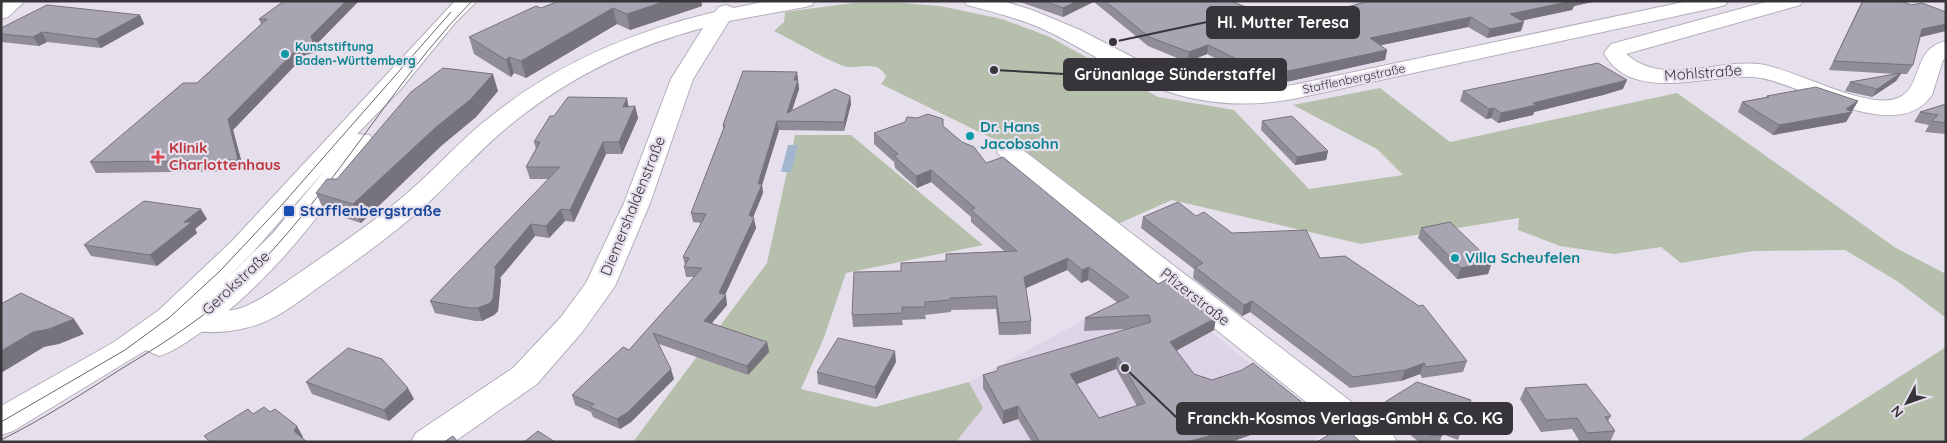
<svg xmlns="http://www.w3.org/2000/svg" width="1947" height="443" viewBox="0 0 1947 443" font-family="Quicksand,sans-serif">
  <rect width="100%" height="100%" fill="#e6e0ed"/>
  <!-- built -->
  <path fill="#ded4e7" d="M1151,283L1330,429L1311,442H956L983,408L969,382Z"/>
  <!-- green -->
  <path fill="#b5bfac" d="M853,3H901L940,6L1002,19L1050,37L1158,97L1234,110L1309,189L1403,175L1377,149L1293,105L1380,88L1450,142L1677,93L1896,248L1946,274V318L1897,281L1845,250L1753,251L1681,263L1661,247L1614,254L1560,246L1518,230L1519,218L1361,244L1172,200L1113,226L1014,149L881,84L886,77C879,60 861,68 848,67C837,66 787,37 774,31L784,22L785,12Z
    M795,135H851L983,245L846,273L823,340L801,389L875,407L969,382L983,408L956,442H633L767,263Z
    M1946,347V442H1798Z"/>
  <!-- water -->
  <path fill="#a2b6d0" d="M788,145H798L791,172H781Z"/>
  <g fill="none" stroke-linecap="round" stroke-linejoin="round">
    <!-- street casing -->
    <g stroke="#b4aebb" stroke-width="2">
      <path id="street" d="M3,1H25L8,17L1,19Z
        M768,1H815L812,5L805,7L729,21L693,79L650,203L615,286L583,331L537,384L454,442H411L416,433L513,368L561,317L586,283L624,203L671,79L703,28C637,45 578,73 524,114C489,140 461,172 430,201C398,231 361,257 326,282C304,297 284,315 259,324C229,335 196,334 166,325L162,318L166,311C191,304 219,317 244,307C266,298 285,282 305,269C341,244 378,219 411,190C436,168 459,142 485,121C553,65 630,32 715,12L719,7L726,5L734,8Z
        M964,1H1003L1032,10L1080,30L1173,78L1189,83L1213,88L1245,90L1293,85L1688,1H1728L1725,5L1718,7L1293,99C1248,107 1202,105 1158,88C1118,73 1082,47 1043,29C1018,18 993,12 967,5Z
        M1769,1H1803L1800,5L1626,54C1664,87 1715,59 1759,64C1796,69 1866,111 1898,98C1924,87 1911,49 1946,41V58L1943,60L1932,95C1897,146 1803,85 1761,78C1715,70 1633,107 1604,53L1611,44Z
        M1010,144L1019,147L1392,433L1397,442H1356L1001,157L997,152L1001,147Z"/>
    </g>
    <!-- secondary casing -->
    <g stroke="#b4aebb" stroke-width="2">
      <path id="secondary" d="M455,1H477L455,23L400,90L357,134L370,135L373,140C325,210 271,282 201,332C188,341 175,351 159,356L146,350L13,431L1,435V406L114,342L159,310L232,241ZM325,170L273,233L217,288L252,253Z"/>
    </g>
    <!-- street -->
    <use href="#street" fill="#fff" fill-rule="evenodd"/>
    <!-- secondary -->
    <use href="#secondary" fill="#fff" fill-rule="evenodd"/>
    <!-- tram -->
    <path stroke="#69656d" stroke-width="1" d="M1,422L125,350L170,317L220,271L280,207L451,12
      M1,440C43,419 82,394 121,369C159,346 196,323 229,294C257,269 282,240 306,211C363,142 409,65 472,1"/>
  </g>
  <!-- wall -->
  <path fill="#908d98" fill-rule="evenodd" d="M284,1L315,46L317,52L305,55L233,130L244,171L96,173L90,162L197,83L261,24L259,19Z
    M559,1H701L702,6L630,30L617,24L526,78L514,73L511,77L474,54L469,37L541,8Z
    M1017,1H1230L1289,23L1369,1H1597L1574,6L1572,10L1522,20L1521,31L1487,38L1468,27L1380,45L1387,50L1385,60L1286,82L1265,70L1247,75L1207,54L1187,62L1148,46L1094,2L1063,17Z
    M1862,1L1920,38L1913,65L1907,74H1901L1896,81L1872,97L1845,91L1850,82L1895,74L1829,70Z
    M140,15L144,24L101,48L47,42L39,46L1,42V28Z
    M797,72L799,89L792,111L850,96L851,104L844,131L779,130L762,185L763,193L753,217L756,228L725,295L727,305L712,323L767,342L769,352L748,375L659,344L674,379L631,422L620,429L593,417L591,412L575,405L572,395L629,350L694,277H686L684,267L685,265L683,257L701,223L693,222L691,213L723,130V125Z
    M1623,89L1603,95L1534,112L1533,115L1498,123L1491,118L1486,119L1460,101L1463,91Z
    M498,91L476,117L441,146L361,223L324,211L316,193L337,179Z
    M1767,96L1858,101L1846,122L1773,135L1738,112L1742,102L1766,97Z
    M1946,104V134L1925,132L1929,125L1914,122L1920,112Z
    M635,106L638,118L622,154H606L574,222L565,221L549,238L535,236L500,278L501,280L498,311L494,315L482,321H475L435,313L430,301L549,179H530L526,167L536,149L534,142L554,116L629,107Z
    M1262,121L1328,151L1326,160L1295,165L1261,130Z
    M943,126L986,163L1158,284L1216,318L1214,330L1176,351L1194,374L1301,417L1231,442H1032L1018,419L1003,424L983,388V375L997,371L1127,329L1084,331L1085,318L1118,303L1088,280L1081,283L1067,270L1026,288L1031,321V334L999,335L996,309L951,310V312L925,315L926,319L902,320L903,325L853,327L852,315L901,271L946,261V254L1004,251L971,222V217L931,182L917,188L895,168L894,162L874,144V133ZM1116,369L1137,406L1099,418L1077,384Z
    M1196,216L1232,233L1320,258L1467,361L1463,372L1422,378L1420,374L1401,381L1350,388L1250,312L1242,316L1193,278L1194,269L1141,228L1143,217Z
    M207,219L195,229L197,233L157,266L91,256L84,245Z
    M1421,228L1492,262L1488,274L1457,279L1418,238Z
    M896,362L876,399L818,384L817,372Z
    M306,382L414,399L389,421L312,394Z
    M1525,388L1611,416L1608,421L1615,431L1610,442H1580L1572,429L1541,432L1520,399Z
    M1385,402L1462,429L1458,440L1442,434L1440,442H1419L1381,412Z"/>
  <!-- shaded-wall -->
  <path fill="#76737c" d="M346,1H359L315,46L317,52L305,55L233,130L244,171L238,160L228,119Z
    M666,1H701L702,6L630,30L627,14Z
    M1077,1H1094L1063,17V8Z
    M1570,1H1597L1574,6L1572,10L1507,24L1510,14Z
    M613,8L617,24L526,78L521,61Z
    M140,15L144,24L101,48L96,39Z
    M1471,17L1468,27L1368,48L1370,38Z
    M1524,22L1521,31L1487,38L1490,29Z
    M1946,24V31L1917,38L1922,29Z
    M42,32L47,42L39,46L33,37Z
    M1208,45L1207,54L1187,62L1189,52Z
    M1387,50L1385,60L1286,82L1288,71Z
    M509,57L514,73L511,77L506,60Z
    M1267,60L1265,70L1247,75L1249,65Z
    M797,72L799,89L788,122L787,113L794,80Z
    M1901,73L1896,81L1872,97L1877,89Z
    M493,74L498,91L476,117L441,146L361,223L353,204Z
    M1627,80L1623,89L1603,95L1534,112L1533,115L1498,123L1501,113L1533,103Z
    M850,96L851,104L844,131V122Z
    M627,98L629,109L623,107Z
    M1858,101L1852,111L1851,112H1852L1846,122L1773,135L1779,125L1846,109Z
    M635,106L638,118L622,154L619,142Z
    M1494,108L1491,118L1486,119L1489,109Z
    M777,121L779,130L762,185L763,193L750,225L749,215Z
    M603,142L606,154L574,222L570,210Z
    M1328,151L1326,160L1295,165L1297,157Z
    M931,170V182L917,188L916,176Z
    M201,209L207,219L195,229L197,233L157,266L150,255L184,222Z
    M561,209L565,221L549,238L546,226Z
    M754,218L756,228L724,297L726,295L727,305L706,330L704,321L719,293Z
    M531,224L535,236L500,278L501,280L498,311L494,315L482,321L478,308L494,268Z
    M1068,258L1067,270L1024,289V277Z
    M1492,262L1488,274L1457,279L1461,268Z
    M1089,267L1088,280L1081,283L1082,270Z
    M1252,301L1250,312L1242,316L1244,305Z
    M1216,318L1214,330L1168,355L1170,342Z
    M74,319L84,334L59,344L44,347L1,373V351L33,332Z
    M767,342L769,352L748,375L747,366Z
    M895,351L896,362L876,399L875,387Z
    M1118,357L1116,369L1069,387L1070,374Z
    M1424,363L1420,374L1401,381L1405,370Z
    M671,369L674,379L631,422L620,429L617,419Z
    M408,388L414,399L389,421L384,410Z
    M1304,404L1301,417L1231,442H1187Z
    M1018,406V419L1003,424V411Z
    M297,426L303,437L301,442L294,431Z"/>
  <!-- building -->
  <path fill="#a8a4b1" stroke="#76737c" fill-rule="evenodd" d="M284,1H346L311,36L313,42L301,45L228,119L238,160L90,162L183,83H197L267,19H259Z
    M559,1H666L627,14L613,8L521,61L509,57L506,60L469,37L536,6L541,8Z
    M1044,1H1077L1063,8Z
    M1105,1H1230L1289,23L1369,1H1572L1510,14L1524,22L1490,29L1471,17L1370,38L1387,50L1288,71L1267,60L1249,65L1208,45L1189,52L1149,37Z
    M1863,1H1901L1911,5L1922,3L1946,12V24L1922,29L1913,65L1834,61Z
    M47,5L140,15L96,39L42,32L33,37L1,34V28Z
    M1598,63L1627,80L1607,85L1533,103L1536,105L1501,113L1494,108L1489,109L1463,91Z
    M443,68L493,74L470,100L435,128L353,204L316,193L327,179H337L411,92Z
    M743,71L797,72L794,80H798L787,113L835,89L850,96L844,122L777,121L758,184H762L749,215L754,218L719,293L726,295L704,321L767,342L747,366L653,333L671,369L628,412L617,419L590,407L594,404L572,395L623,347L629,350L702,268L684,267L689,258L683,257L706,214L691,213L725,125H723Z
    M1901,73L1877,89L1850,82Z
    M1816,87L1858,101L1846,109L1852,112L1779,125L1742,102L1769,97L1767,96Z
    M568,97L627,98L623,107L635,106L619,142H603L570,210L561,209L546,226L531,224L494,268H496L493,299L490,303L478,308H470L430,301L560,167H526L540,142H534L550,116H554Z
    M1946,104V123L1932,121L1938,115L1920,112Z
    M928,114L943,119V126L962,142L974,147L986,163L1003,157L1158,284L1167,279L1216,318L1170,342L1194,374L1212,380L1242,370L1253,363L1304,404L1230,430L1187,442H1040L1018,406L1003,411L983,375L997,371L998,367L1151,322L1149,315L1085,318L1129,297L1089,267L1082,270L1068,258L1024,277L1031,321L1000,323L996,296L950,298V300L925,302V307H902V313L852,315L854,272L901,271V263L946,261V254L1017,251L971,210L975,208L931,170L916,176L894,156L898,154L874,133L905,122L907,117L917,118ZM1118,357L1145,403L1099,418L1070,374Z
    M1292,116L1328,151L1297,157L1262,121Z
    M144,201L201,209L184,222H192L150,255L84,245Z
    M1178,202L1196,216L1204,212L1232,233L1306,230L1320,258L1345,256L1419,306L1423,305L1467,361L1426,367L1424,363L1405,370L1353,377L1252,301L1244,305L1195,267L1203,263L1143,217Z
    M1450,222L1492,262L1461,268L1421,228Z
    M21,293L74,319L49,329L33,332L1,351V304Z
    M838,338L895,351L875,387L817,372Z
    M348,348L382,359L408,388L384,410L306,382Z
    M1417,382L1471,400L1462,429L1445,423L1442,436L1428,435L1385,402Z
    M1586,384L1611,416L1605,417L1615,431L1587,433L1577,418L1546,420L1525,388Z
    M264,407L270,412L275,409L297,426L294,431L307,442H207L209,441L204,436L248,409L253,414Z
    M1343,426L1361,442H1317Z
    M538,431L555,442H524Z
    M453,436L458,442H444Z"/>
  <!-- markers -->
  <g fill="#0f9aa8" stroke="#e6e0ed" stroke-width="2">
    <circle cx="285" cy="54" r="5"/>
    <circle cx="970" cy="136" r="5"/>
    <circle cx="1455" cy="258" r="5"/>
  </g>
  <path fill="#e0444e" stroke="#e6e0ed" stroke-width="2" d="M155.5 149.5h5v5h5v5h-5v5h-5v-5h-5v-5h5z"/>
  <rect fill="#1a4fb4" stroke="#e6e0ed" stroke-width="2" x="283" y="205" width="12" height="12" rx="2.5"/>
  <g text-anchor="middle" stroke-width="4.5" stroke-linejoin="round" paint-order="stroke">
    <!-- far-culture labels -->
    <g font-size="12" font-weight="bold" fill="#0d838f" stroke="#e6e0ed" text-anchor="start">
      <text x="295" y="51">Kunststiftung<tspan x="295" dy="14">Baden-Württemberg</tspan></text>
    </g>
    <!-- far-street labels -->
    <g font-size="12" fill="#37353a" stroke="#e6e0ed">
      <text transform="translate(1354 79) rotate(-12)" y="4">Stafflenbergstraße</text>
    </g>
    <!-- street labels -->
    <g font-size="15" fill="#37353a" stroke="#e6e0ed">
      <text transform="translate(1703 73) rotate(-4)" y="5">Mohlstraße</text>
      <text transform="translate(633 206) rotate(-68)" y="5">Diemershaldenstraße</text>
      <text transform="translate(236 283) rotate(-43)" y="5">Gerokstraße</text>
      <text transform="translate(1195 297) rotate(38)" y="5">Pfizerstraße</text>
    </g>
    <!-- culture labels -->
    <g font-size="15" font-weight="bold" fill="#0d838f" stroke="#e6e0ed" text-anchor="start">
      <text x="980" y="132">Dr. Hans<tspan x="980" dy="17">Jacobsohn</tspan></text>
      <text x="1465" y="263">Villa Scheufelen</text>
    </g>
    <!-- health labels -->
    <g font-size="15" font-weight="bold" fill="#be3a42" stroke="#e6e0ed" text-anchor="start">
      <text x="169" y="153">Klinik<tspan x="169" dy="17">Charlottenhaus</tspan></text>
    </g>
    <!-- transit labels -->
    <g font-size="15" font-weight="bold" fill="#164399" stroke="#e6e0ed" text-anchor="start">
      <text x="300" y="216">Stafflenbergstraße</text>
    </g>
  </g>
  <!-- callouts -->
  <path fill="none" stroke="#37353a" stroke-width="2" d="M1113 42L1207 22M994 70L1064 74M1125 368L1177 418"/>
  <g fill="#37353a" stroke="#e6e0ed" stroke-width="2">
    <circle cx="1113" cy="42" r="5"/>
    <circle cx="994" cy="70" r="5"/>
    <circle cx="1125" cy="368" r="5"/>
  </g>
  <g fill="#37353a" stroke="#37353a" stroke-width="2">
    <rect x="1207" y="7" width="152" height="31" rx="5"/>
    <rect x="1064" y="59" width="222" height="31" rx="5"/>
    <rect x="1177" y="403" width="335" height="31" rx="5"/>
  </g>
  <g font-size="16" text-anchor="middle" font-weight="bold" fill="#fff">
    <text x="1283" y="28">Hl. Mutter Teresa</text>
    <text x="1175" y="80">Grünanlage Sünderstaffel</text>
    <text x="1345" y="424">Franckh-Kosmos Verlags-GmbH &amp; Co. KG</text>
  </g>
  <!-- border -->
  <rect width="1947" height="443" fill="none" stroke="#37353a" stroke-width="5"/>
  <!-- north arrow -->
  <g transform="translate(1907 403) rotate(229)" stroke="#e6e0ed" stroke-width="4" paint-order="stroke">
  <path d="M0-4L9 19L0 12L-9 19Z" fill="#37353a"/>
  <text y="-8" font-size="14" font-weight="bold" text-anchor="middle" fill="#37353a">N</text>
  </g>
</svg>
